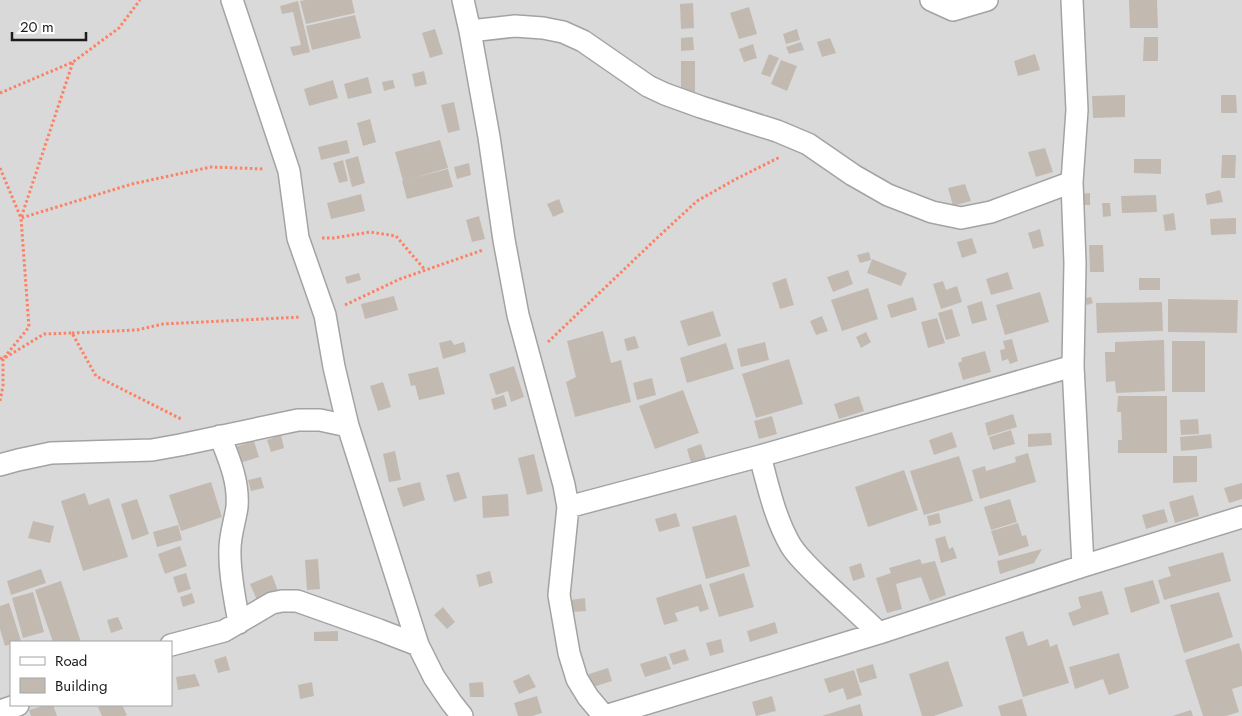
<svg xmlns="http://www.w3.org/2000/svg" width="1242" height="716" viewBox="0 0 1242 716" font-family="Jost,sans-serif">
  <rect width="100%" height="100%" fill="#eeebe2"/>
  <!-- residential -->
  <path fill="#dad9d9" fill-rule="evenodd" d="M0,0H1242V716H0ZM11,642H171V705H11Z"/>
  <!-- building -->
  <path fill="#c2bab1" d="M306,0H352L355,13L306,24L300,1Z
    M1129,0H1157L1158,28H1130Z
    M298,1L310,52L293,56L290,47L301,45L293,12L282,14L280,6Z
    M693,3L694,28L681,29L680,4Z
    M749,7L757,34L739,39L730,13Z
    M355,15L361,38L312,50L306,26Z
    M435,29L443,54L430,58L422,33Z
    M797,29L800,40L786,44L783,34Z
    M693,37L694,50L681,51V38Z
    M1144,37H1158V61H1143Z
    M830,38L836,53L822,57L817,42Z
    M801,42L804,50L789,54L786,47Z
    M753,44L757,58L744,62L739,49Z
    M769,54L779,58L770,77L761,74Z
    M1035,54L1040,70L1018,76L1014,61Z
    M781,60L797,66L787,91L771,84Z
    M681,61H695V95L681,94Z
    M424,71L427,84L415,87L412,74Z
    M368,77L372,93L348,99L344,84Z
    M333,80L338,98L309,106L304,89Z
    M393,80L395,88L384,91L382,82Z
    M1125,95V117L1093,118L1092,96Z
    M1221,95H1236L1237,113H1221Z
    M454,102L460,130L448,133L441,105Z
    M370,119L376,142L363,146L357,123Z
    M347,140L350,153L321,160L318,147Z
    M440,140L448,168L403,181L395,152Z
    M1045,148L1053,172L1036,177L1028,152Z
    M1222,155H1236L1235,178H1221Z
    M358,156L365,183L352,187L345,160Z
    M1134,159H1161V174L1134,173Z
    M343,160L348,181L339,183L333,163Z
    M469,163L471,175L457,179L454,167Z
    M448,169L453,187L407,199L402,181Z
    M965,184L971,201L953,206L948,188Z
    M1220,190L1223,202L1207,205L1205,194Z
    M1090,193V205H1078V194Z
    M361,194L365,211L331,219L327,203Z
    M1156,195L1157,212L1122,213L1121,196Z
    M559,199L564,212L553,217L547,204Z
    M1102,203H1110L1111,216L1103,217Z
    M1174,213L1176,230L1165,231L1163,215Z
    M479,216L485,239L472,242L466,220Z
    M1236,218V234L1211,235L1210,219Z
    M1040,229L1044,246L1033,249L1028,233Z
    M972,238L977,253L962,258L957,242Z
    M1089,245H1103L1104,272H1090Z
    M869,252L871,260L860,263L857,255Z
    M872,259L907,273L901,286L867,273Z
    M848,270L853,284L833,292L827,277Z
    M1008,272L1013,289L991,295L986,279Z
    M359,273L361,280L347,284L345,277Z
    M786,278L794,305L780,309L772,283Z
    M1139,278H1160V290H1139Z
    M943,281L946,290L957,286L962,302L941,309L933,284Z
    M868,288L878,319L842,331L831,300Z
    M1040,292L1049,322L1005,335L996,305Z
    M394,296L398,310L365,319L361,304Z
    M913,297L917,310L891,318L887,305Z
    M1091,297L1093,303L1087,305L1085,298Z
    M1168,299L1238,300L1237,333L1168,332Z
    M982,301L987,320L972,324L967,306Z
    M1162,302L1163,331L1097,333L1096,303Z
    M952,309L960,336L946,340L938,313Z
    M713,311L721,336L688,346L680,321Z
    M822,316L828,331L816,335L810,321Z
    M937,318L945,343L928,348L921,322Z
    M603,331L611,363L621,360L631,402L575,417L566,382L576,377L567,341Z
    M866,332L871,342L861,348L856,337Z
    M635,336L639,348L627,351L624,339Z
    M1012,339L1018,361L1010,364L1008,359L1002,361L1000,350L1005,349L1003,341Z
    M451,340L454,345L464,342L466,352L443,359L439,343Z
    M1164,340L1165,391L1116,393L1115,381L1106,382L1105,352H1115V342Z
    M1172,341H1205V392H1172Z
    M765,342L769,360L741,367L737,349Z
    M726,343L734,369L687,383L680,358Z
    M985,351L991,372L963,380L958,363L962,361L961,358Z
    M789,359L803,404L756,418L742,374Z
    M514,366L524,397L511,402L508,391L496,395L489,374Z
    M438,367L445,394L419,400L415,385L411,386L408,374Z
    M652,378L656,395L637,400L633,383Z
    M383,382L391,407L378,411L370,386Z
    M683,390L699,433L655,449L639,406Z
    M504,395L507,406L494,410L491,399Z
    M859,396L864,411L839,419L834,404Z
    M1118,396H1167V453H1118V440H1122L1121,412H1117Z
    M1013,414L1017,427L988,436L985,423Z
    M772,416L777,434L759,439L754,421Z
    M1198,419L1199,434L1181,435L1180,420Z
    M1011,430L1015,444L993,450L989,437Z
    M952,432L957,447L934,455L929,440Z
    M1051,433L1052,445L1028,447V434Z
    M1211,434L1212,448L1181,451L1180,437Z
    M281,435L284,448L271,452L267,440Z
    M254,441L259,457L240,463L235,447Z
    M701,444L706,459L691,463L687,449Z
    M395,451L401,480L389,482L383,454Z
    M1028,453L1036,482L980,499L972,470L985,466L986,471L1016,462L1015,457Z
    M534,454L543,491L527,495L518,458Z
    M959,456L973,501L924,515L910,471Z
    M1173,456H1197V482L1173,483Z
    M904,470L918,510L868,527L855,487Z
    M459,472L467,498L454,502L446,475Z
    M261,477L264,488L251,491L248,480Z
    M211,482L222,517L181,531L169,495Z
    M420,482L425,500L403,507L397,488Z
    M1242,483V499L1229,503L1224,488Z
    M85,493L89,505L109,498L128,557L83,571L61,501Z
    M508,494L509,516L483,518L482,496Z
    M1193,495L1199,516L1175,523L1169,502Z
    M137,499L149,534L132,540L121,504Z
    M1010,499L1017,522L991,530L984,507Z
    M1164,509L1168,522L1146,529L1142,515Z
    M676,513L680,526L659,532L655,519Z
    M939,513L941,523L929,526L927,516Z
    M736,515L750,566L706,579L692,527Z
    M33,521L54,526L50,543L28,538Z
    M1018,523L1022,536L1026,535L1029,546L999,556L991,531Z
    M178,525L182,540L157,547L153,532Z
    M945,536L949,549L953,547L957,558L941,563L935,539Z
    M180,546L187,566L165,574L158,554Z
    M1042,549L1034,563L1000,574L997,561Z
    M1223,552L1231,581L1164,600L1158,580L1171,576L1168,567Z
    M318,559L320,589L307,590L305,560Z
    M920,559L922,564L935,561L946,595L930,601L921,577L896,584L902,609L887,613L876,578L891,573L889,568Z
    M861,563L865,577L853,581L849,567Z
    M41,569L46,583L11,595L7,581Z
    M490,571L493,583L479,587L476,575Z
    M186,573L191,589L178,593L173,577Z
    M744,573L754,607L719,617L709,584Z
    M272,575L278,591L257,600L250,584Z
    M1153,580L1160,603L1131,613L1124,588Z
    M61,581L81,642H53L35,590Z
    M701,584L709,609L700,612L698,606L675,613L678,621L664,625L656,598Z
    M1102,591L1109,614L1073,626L1068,613L1081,608L1078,597Z
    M33,592L44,632L23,638L12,598Z
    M1219,592L1233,637L1184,653L1170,605Z
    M192,593L195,603L183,607L180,597Z
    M585,598L586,611L572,612L571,600Z
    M9,603L21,641L11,642V644L5,646L0,629V606Z
    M443,607L455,622L447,629L434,615Z
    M118,617L123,629L111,633L107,620Z
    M775,622L778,633L750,642L747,631Z
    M338,631V641H314V632Z
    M1023,631L1028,646L1048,639L1050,647L1057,644L1069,683L1023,697L1005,637Z
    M721,639L724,652L710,656L706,643Z
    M1239,643L1242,653V686L1232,689L1239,712L1226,716H1203L1185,660Z
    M685,649L689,660L673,665L669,654Z
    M1119,653L1129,688L1109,695L1103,679L1075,689L1069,667Z
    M226,656L230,670L218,673L214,660Z
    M666,656L671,669L645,677L640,664Z
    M948,661L963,706L934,716H922L909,674Z
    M873,664L877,678L860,683L856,669Z
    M608,668L612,681L590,688L586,675Z
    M854,670L862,695L847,700L843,688L829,693L824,679Z
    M195,674L200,686L178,690L176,677Z
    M529,674L536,687L519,694L513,681Z
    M312,682L314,696L300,699L298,685Z
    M483,682L484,697H470L469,683Z
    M537,696L542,713L532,716H518L514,703Z
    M772,696L776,711L756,716L752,702Z
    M1022,699L1027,716H1001L998,706Z
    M860,704L863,716H822Z
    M46,705H53L57,716H31L29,710Z
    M105,705H122L127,715L125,716H102L98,707Z
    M1191,710L1193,716H1172Z"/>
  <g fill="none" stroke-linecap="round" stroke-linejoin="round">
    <!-- minor casing -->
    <g stroke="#a3a3a3" stroke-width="24">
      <path id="minor" d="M232,0L289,171L298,238L325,315L334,367L348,426L418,645L434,677L451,702L462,716
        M463,0L470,31L489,137L504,240L518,315L564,485L568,507L559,595L569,653L577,679L588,697L604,716
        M931,0L953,10L987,0
        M1072,0L1077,110L1072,182L1075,263L1073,366L1083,566
        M470,31L515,26L543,28L563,32L583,41L648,86L665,94L701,107L777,131L808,144L853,175L888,195L932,212L961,218L991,212L1072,182
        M220,436C229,459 239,481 237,507C235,521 230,535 230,549C229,573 235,599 239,623
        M760,456C768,486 775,519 791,546C798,557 808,566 817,575C837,594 858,613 879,633
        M0,465L18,460L51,453L152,450L180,445L298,420H320L348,426
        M568,507L760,456L1073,366
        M171,645L224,631L272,603L282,601H297L379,630L418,645
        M0,711L18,705
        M605,716L879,633L1083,566L1242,517"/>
    </g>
    <!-- path -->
    <path stroke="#fc8165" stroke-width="3" stroke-dasharray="2.5 2.5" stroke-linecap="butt" d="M0,93L73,62L119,28L140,0
      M0,168L21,218L132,184L211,167L264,169
      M322,238H334L370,232L396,236L425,270
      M345,305L400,279L483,250
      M72,333L137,330L163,324L301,317
      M548,342L657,238L697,201L736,179L780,157
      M0,358L3,359L29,327L21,218L73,62
      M0,401L3,386V359L44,334L72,333L96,376L183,420"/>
    <!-- minor -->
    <use href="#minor" stroke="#fff" stroke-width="21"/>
  </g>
  <!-- legend -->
  <rect x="10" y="641" width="162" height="65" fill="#ffffff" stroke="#a4a4a4"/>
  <rect x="20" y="657" width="25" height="8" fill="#ffffff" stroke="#a4a4a4"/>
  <text x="55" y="666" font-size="15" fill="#1c1c1c">Road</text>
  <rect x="20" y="678" width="25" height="15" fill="#c2bab1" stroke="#a4a4a4"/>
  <text x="55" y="691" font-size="15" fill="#1c1c1c">Building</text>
  <!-- scale -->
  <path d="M12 32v8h74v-8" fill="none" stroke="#1c1c1c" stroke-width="2.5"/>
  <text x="20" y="32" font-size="15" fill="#1c1c1c" stroke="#ffffff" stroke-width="4" paint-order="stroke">20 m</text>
</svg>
